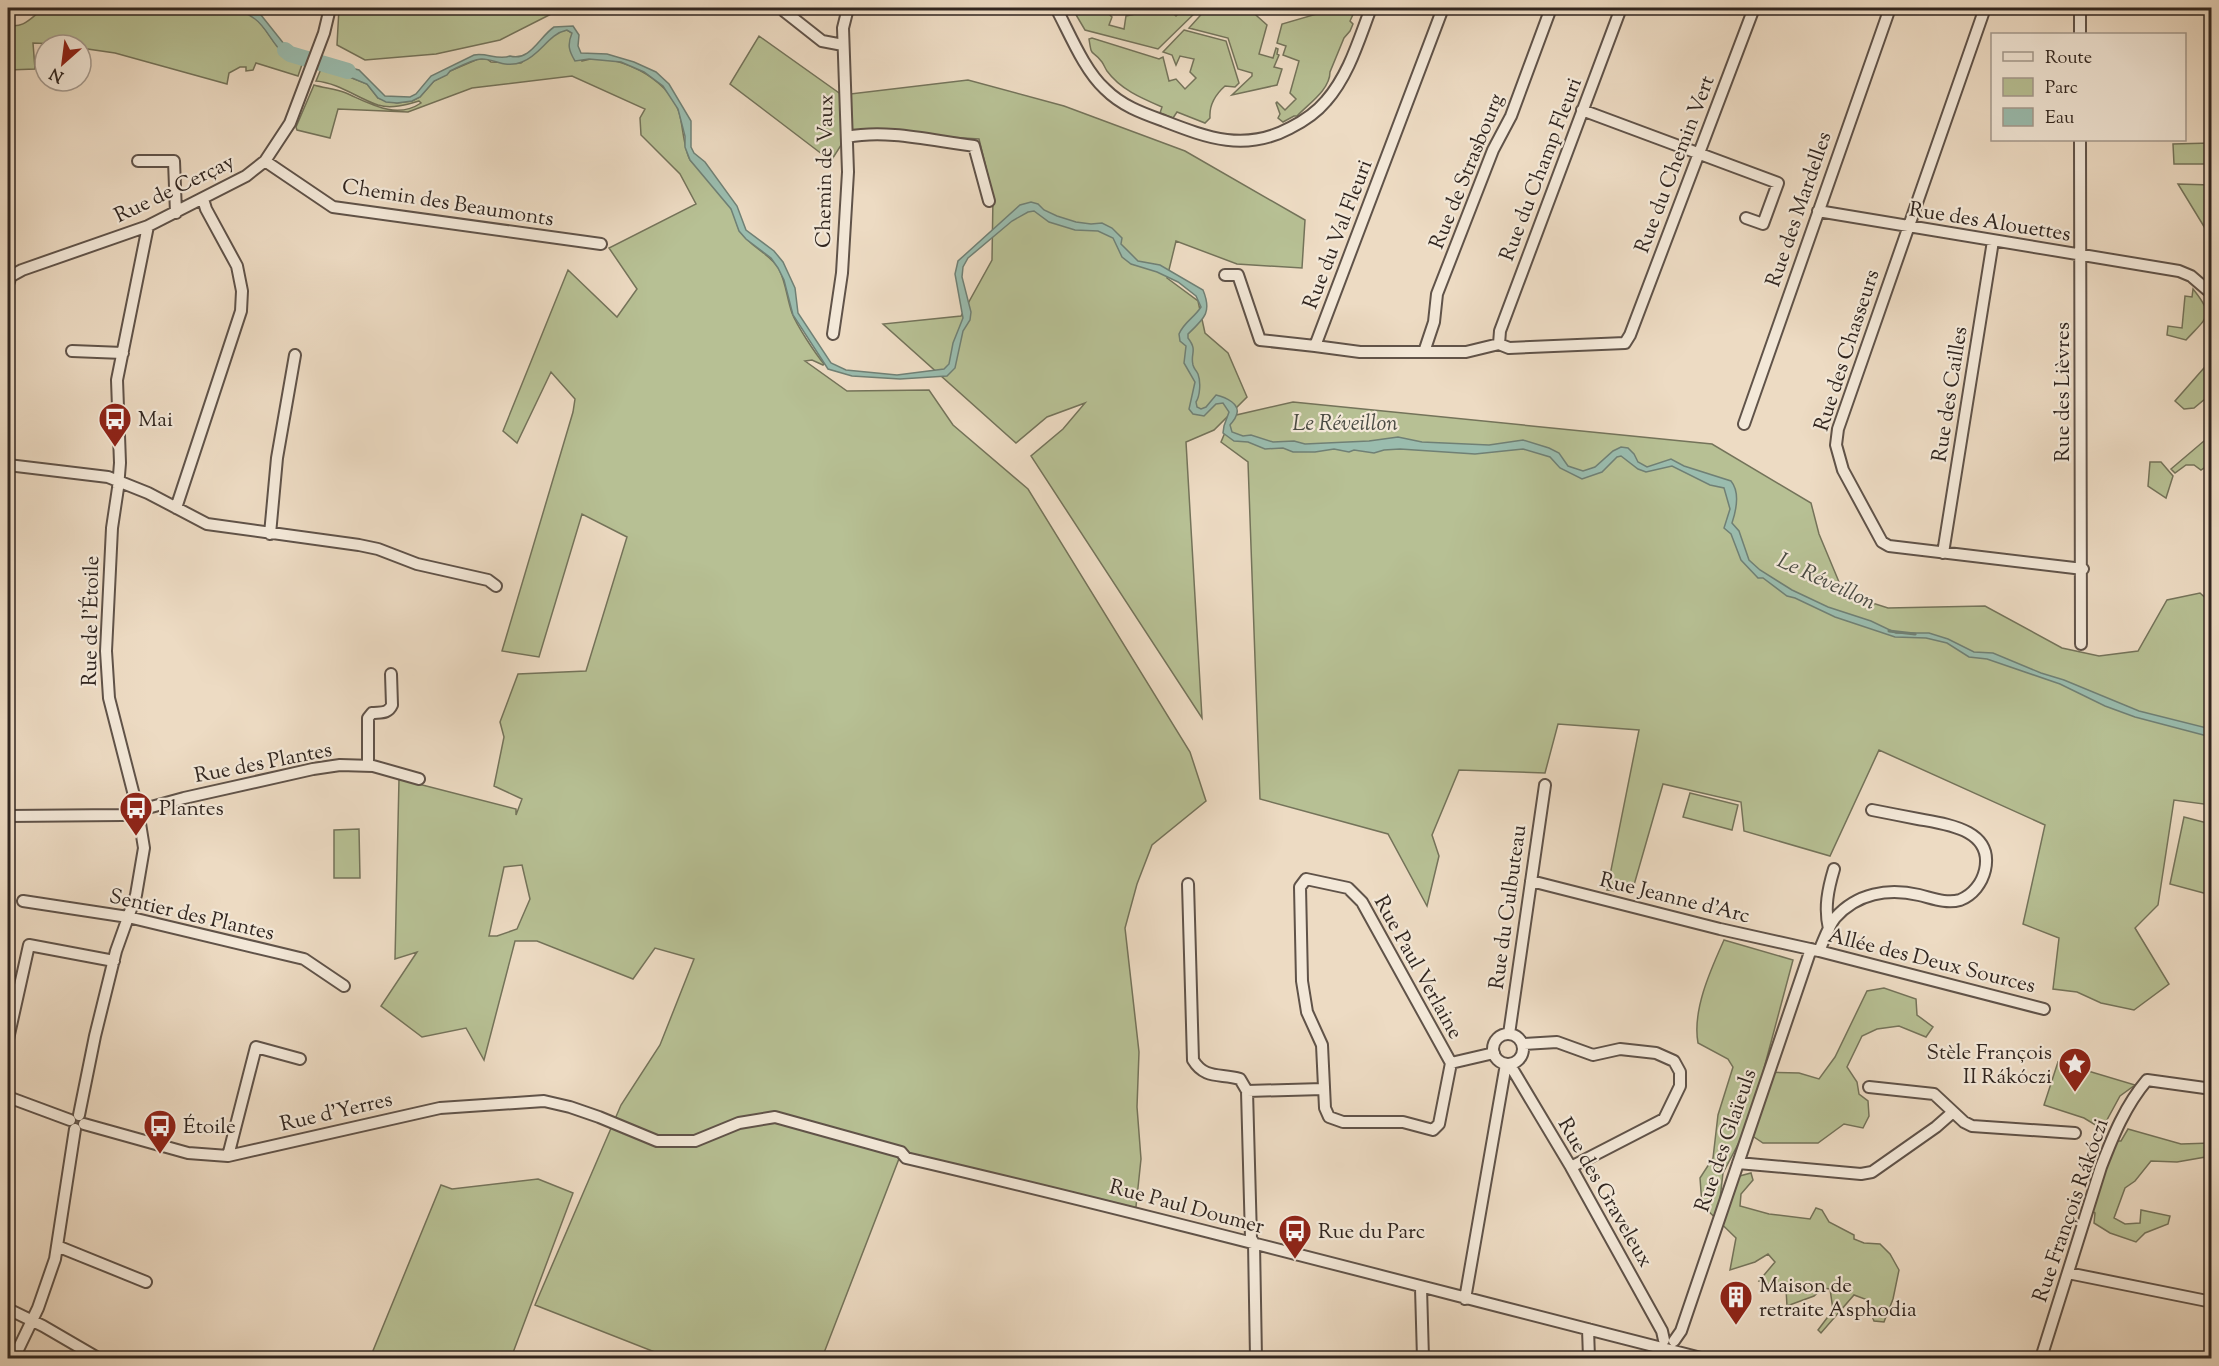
<svg xmlns="http://www.w3.org/2000/svg" width="2219" height="1366" viewBox="0 0 2219 1366" font-family="'Sorts Mill Goudy',serif">
  <rect width="100%" height="100%" fill="#eddbc3"/>
  <filter id="stains"><feTurbulence type="fractalNoise" baseFrequency=".00333" numOctaves="4"/><feColorMatrix values="0 0 0 0 .2 0 0 0 0 .09 0 0 0 0 .02 0 0 0 .5 -.17"/></filter>
  <radialGradient id="worn" r=".72"><stop offset=".6" stop-color="#630" stop-opacity="0"/><stop offset="1" stop-color="#630" stop-opacity=".3"/></radialGradient>
  <!-- green -->
  <path fill="#b7c094" stroke="#74735a" stroke-width="1.5" fill-rule="evenodd" d="M61,8H241C246,12 252,15 257,20C271,32 280,63 304,59L298,76L256,63L253,70L246,71V67H240L229,73L227,84L115,53L81,48V45L33,43L35,69L8,70V25C22,28 28,21 39,12L45,14Z
    M339,8H563L500,40L436,54L365,60L337,45Z
    M1072,8H1102L1112,17L1109,25L1124,29L1126,16L1164,8H1167L1176,16L1184,8H1200L1158,49L1085,30Z
    M1207,8H1248L1267,25L1259,54L1273,58L1276,48L1278,49L1277,54L1279,55L1274,67L1282,69L1277,85L1232,95L1252,76V73L1238,69L1228,38L1189,28Z
    M1334,8H1356L1350,21L1353,24L1350,31L1344,38L1330,72C1330,90 1308,104 1297,116H1294L1283,122L1278,118L1280,114L1276,103L1277,102L1285,110L1296,99L1290,93L1299,61L1283,55L1286,46L1277,43L1282,24L1334,9Z
    M567,30L572,33L582,61C616,51 668,78 679,112C683,125 684,153 691,161C705,176 721,192 732,210C736,217 736,225 740,231C749,247 770,253 779,269C786,283 787,299 792,313C797,326 815,353 824,364L823,365L812,360L805,361L847,391L929,390L953,425L1028,489L1190,752L1206,801L1152,845L1137,884L1125,928L1139,1052L1137,1107L1141,1159L1135,1216L902,1151L822,1358H670L535,1305L621,1105L660,1045L694,959L655,948L633,979L537,941H515L484,1060L466,1028L422,1037L381,1006L417,952L395,959L399,779L516,809V815L522,799L494,786L504,737L500,722L518,674L586,671L627,537L582,514L539,657L502,651L573,412L575,399L551,372L517,443L503,431L568,270L617,317L637,289L609,248L696,204L680,174L641,135L640,118L645,109L572,76L472,88L408,112L338,109L330,138L297,130L296,127L314,85C324,88 336,89 346,93C369,103 396,120 421,103L419,101C406,105 391,109 378,105C357,98 339,83 316,81L321,69H324L325,67L367,84L378,98L397,103L412,101L420,97L434,81L446,75L450,71L478,59H487L491,62L521,63L556,32ZM522,865L530,899L517,929L497,936H489L504,867Z
    M1184,30L1226,41L1239,83L1235,87L1225,86C1216,94 1209,105 1210,118L1205,123L1177,112L1173,118L1160,113L1162,107C1141,98 1120,89 1107,71C1105,68 1104,65 1102,62C1091,48 1092,59 1089,39L1092,38L1159,59L1163,57L1169,81L1176,79L1185,89L1196,78L1190,72L1194,59L1180,56L1176,65L1172,55L1163,52Z
    M759,36L842,95L968,80L1064,106L1185,151L1305,220L1302,268L1237,264L1176,241L1167,278L1198,301L1205,333L1228,353L1247,397L1214,430L1186,442L1202,718L1031,456L1063,429L1085,403L1047,417L1016,443L883,324L961,316L992,260L993,196L979,139L850,131L831,161L730,84Z
    M2211,143V164H2174L2173,144Z
    M2178,184L2211,185V238Z
    M2193,289C2215,316 2208,316 2186,340L2167,335L2168,326L2182,328L2185,296L2192,297Z
    M2211,360V394L2194,408L2184,409L2175,401Z
    M1293,402L1712,444L1811,503L1819,534L1844,594L1888,608L1985,606L2062,648L2099,656L2138,651L2167,600L2200,593L2211,603V805L2174,800L2158,905L2135,928L2169,984L2134,1010L2101,1003L2077,992L2053,989L2059,938L2023,924L2045,825L1879,750L1830,856L1744,831L1741,802L1663,784L1632,892L1607,890L1639,730L1558,724L1545,773L1459,770L1432,835L1439,856L1427,906L1388,834L1260,799L1248,462L1221,442L1232,416Z
    M2211,435V463L2201,470L2194,465H2186L2175,473L2171,469Z
    M2150,462H2161L2173,476L2166,498L2148,486Z
    M1690,793L1738,805L1732,830L1683,817Z
    M2184,817L2211,824V895L2170,884Z
    M359,829L360,878H334V830Z
    M1724,940L1793,960L1763,1072L1799,1073L1819,1079L1835,1057L1867,991L1884,988L1916,999L1917,1015L1933,1027L1926,1037L1899,1026L1877,1029L1862,1036L1847,1067L1857,1082L1859,1094L1868,1101L1869,1116L1863,1128L1844,1124L1818,1143H1763L1745,1131L1723,1173L1720,1199L1736,1177L1751,1173L1753,1180L1741,1194L1740,1206L1769,1214L1810,1219L1816,1208L1822,1210L1829,1222L1854,1235V1239L1864,1243L1880,1244L1890,1254L1899,1270L1893,1299L1884,1322L1874,1321L1865,1299L1854,1295L1821,1333L1818,1330L1833,1310L1830,1289L1823,1288L1814,1296L1787,1306L1786,1289L1759,1281L1775,1262L1768,1254L1755,1262L1730,1270L1736,1238L1702,1205L1700,1178L1713,1158L1718,1115L1733,1067L1728,1059L1698,1043C1692,1010 1711,969 1724,940Z
    M2058,1062L2135,1085L2120,1096L2102,1129L2084,1118L2044,1105Z
    M2128,1129L2181,1144L2211,1143V1156L2177,1162L2151,1161L2135,1181L2125,1188L2114,1218L2125,1224L2140,1223L2141,1210L2170,1216L2168,1224L2145,1233L2136,1242L2110,1233L2094,1223L2095,1213L2084,1206L2109,1141H2121Z
    M538,1179L573,1193L511,1358H370L441,1185L452,1189Z"/>
  <!-- water -->
  <path fill="#9abcae" stroke="#708075" stroke-width="1.5" d="M224,8H251L257,10L288,49L293,52L305,56L304,59C277,63 272,31 255,19C245,11 236,10 224,8Z
    M573,26L579,35L578,46L581,53L607,54L634,62L656,72L669,84L691,121V147L694,153L705,162L737,206L746,230L774,251L783,262L795,288L798,313L831,363L846,370L897,375L944,369L949,364L953,343L963,318L955,274L958,261L1020,205L1031,202L1038,204L1044,210L1057,216L1076,222L1091,224L1102,223L1112,228L1122,238L1121,244L1138,261L1160,265L1203,290C1212,312 1205,318 1188,334V338C1198,351 1190,353 1193,365C1195,371 1195,368 1198,374C1201,382 1200,396 1196,402L1197,407L1201,409L1206,407L1216,395C1225,397 1242,404 1236,416C1235,420 1232,422 1230,425L1232,432L1243,436L1251,435L1273,442L1294,441L1305,444L1369,441L1398,437L1422,442L1489,445L1523,440L1549,448L1559,453L1568,466L1583,471L1595,467L1613,451L1621,447L1628,448L1634,454L1638,462L1647,467L1671,459L1684,466L1731,481C1740,492 1736,511 1732,523L1739,531L1749,560L1760,570L1792,590L1828,607L1871,621L1896,633H1929L1948,639L1974,652L1993,653L2041,673L2064,680L2139,711L2211,729V737L2135,717L2105,706L2060,684L1987,659L1969,657L1947,643L1926,638L1895,637L1835,617L1795,598L1787,596L1763,578H1758L1741,560L1731,534L1724,528L1730,509L1724,488L1710,485L1672,466L1646,472L1638,469L1621,456L1617,457L1602,472L1582,479L1560,468L1550,457L1523,449L1475,454L1400,449L1384,450L1374,453L1354,450L1349,452L1334,449L1315,452H1293L1283,448L1265,449L1248,442L1234,441L1223,433L1224,426L1229,412L1223,403L1216,404L1204,416L1193,414L1189,409L1195,382L1184,363L1186,346L1180,341L1179,334C1184,322 1194,318 1201,307L1196,296L1178,282L1157,272L1131,264L1122,257L1113,238L1098,231L1075,230L1049,222L1034,211L1028,212L1012,221L968,258L963,267L962,277L971,312L970,320L963,331L955,368L947,376L900,379L852,376L828,369L793,315L784,280L778,268L771,258L746,239L739,231L731,209L690,160L685,147V136L678,109L663,86L644,72L621,62L589,59L575,61C569,51 567,45 572,33L567,30C548,34 541,55 522,62C505,69 493,58 481,59C471,60 459,67 450,71L447,75L434,81L420,97L412,101L397,103L386,102L378,98L367,84L325,67L327,62L359,70L385,96L410,97L416,94L431,76L474,55C486,52 498,61 510,56C530,62 540,36 554,27Z"/>
  <g fill="none" stroke-linecap="round" stroke-linejoin="round">
    <!-- stream -->
    <path stroke="#708075" stroke-width="3" d="M1889,631L1915,634"/>
    <!-- river -->
    <path stroke="#9abcae" stroke-width="16" d="M285,50L290,54L348,71"/>
    <!-- minor casing -->
    <g stroke="#605349" stroke-width="14">
      <path id="minor" d="M785,8L784,11L822,41L843,45
        M1056,8C1069,32 1084,70 1105,89C1122,106 1142,113 1164,121C1208,138 1245,152 1290,128C1304,121 1316,113 1326,101C1349,75 1359,39 1371,8
        M1985,8L1838,429L1836,445L1843,470L1882,542L1889,546L2083,569
        M2080,8V34
        M1582,110L1778,183L1763,224L1746,218
        M847,137C888,129 933,141 974,146L989,201
        M2080,140L2081,644
        M138,161H174L176,213
        M265,161L333,207L601,244
        M1818,211L2179,271L2191,276L2212,294
        M1225,275H1238L1260,340L1315,346L1443,8
        M8,284L11,276L22,270L148,226L246,176L265,161L290,123L324,33L330,8
        M833,334L842,273L848,172L843,28L848,8
        M1499,344L1509,348L1625,343L1630,335L1754,8
        M1499,344L1500,331L1621,8
        M1315,346L1360,352H1466L1499,344
        M72,351L123,353
        M1424,352L1434,322L1437,294L1493,150L1511,116L1551,8
        M1744,424L1890,8
        M8,465L108,477L148,493L207,524L359,545L378,549L417,564L488,580L496,586
        M176,508L241,311L242,291L237,266L206,209L203,199
        M270,534L277,458L295,355
        M1943,553L1993,241
        M368,766V718L372,713C381,712 388,714 392,705L391,674
        M8,816L122,815L184,798L313,769L340,765L373,766L419,779
        M1531,881L1720,929L1819,951L2044,1009
        M1188,884L1193,1060C1205,1080 1221,1073 1240,1079L1247,1091L1251,1238L1254,1243L1256,1358
        M23,901L128,917L304,959L344,986
        M1829,929C1824,908 1828,889 1834,869
        M1819,951C1824,940 1828,927 1835,918C1857,893 1888,888 1919,895C1932,898 1946,904 1960,900C1973,895 1982,883 1985,870C1994,829 1945,824 1918,819C1903,816 1887,813 1872,810
        M1493 1049a15 15 0 1 1 30 0a15 15 0 1 1-30 0Z
        M1509,1034L1545,785
        M8,1039L29,945L114,961
        M1523,1044L1557,1042L1593,1055L1620,1049L1656,1053L1674,1061L1680,1072V1086L1664,1119L1571,1167
        M1451,1063L1362,902L1348,888L1306,879L1300,887L1302,981L1307,1012L1322,1045L1325,1108L1329,1117L1343,1122H1403L1433,1130L1439,1124L1451,1063L1494,1053
        M1510,1065L1571,1167L1662,1331L1664,1340
        M1869,1087L1934,1094L1964,1122L1972,1126L2075,1133
        M1247,1091L1323,1089
        M8,1097L70,1120
        M79,1115L95,1036L116,951L136,895L144,848L138,811L109,698L106,651L112,528L118,488L120,463L117,380L148,226
        M84,1124L188,1153L228,1156L440,1108L544,1101L570,1107L599,1117L657,1141H695L739,1123L775,1117L901,1152L906,1158C1172,1220 1436,1291 1701,1358
        M228,1156L256,1047L300,1059
        M1738,1163L1861,1174L1872,1172L1936,1127L1953,1112
        M57,1246L146,1282
        M2068,1273L2212,1302
        M1421,1288L1423,1358
        M1465,1299L1506,1064
        M8,1309L43,1326L98,1358
        M1588,1329L1589,1358
        M1674,1341L1681,1331L1811,949
        M14,1358L38,1308L55,1259L75,1129
        M2041,1358L2101,1167C2113,1136 2125,1106 2147,1080L2212,1089"/>
    </g>
    <!-- minor -->
    <use href="#minor" stroke="#f3e8d8" stroke-width="10"/>
  </g>
  <!-- icons -->
  <defs>
    <g id="bus-pin" transform="scale(1.725)"><path d="M0 17L-7.5 6A9.5 9.5 0 1 1 7.5 6Z" fill="#8f2418" stroke="#f3e8d8"/><path d="M-5-6H5V4H4V6H2V4H-2V6H-4V4H-5ZM-3.5-4V0h7V-4ZM-3.5 1.2v1.5H-2V1.2ZM2 1.2v1.5H3.5V1.2Z" fill="#fff"/></g>
    <g id="sight-pin" transform="scale(1.725)"><path d="M0 17L-7.5 6A9.5 9.5 0 1 1 7.5 6Z" fill="#8f2418" stroke="#f3e8d8"/><path d="M0-6L1.8-2.2L6-1.7L2.9 1.2L3.7 5.4L0 3.3L-3.7 5.4L-2.9 1.2L-6-1.7L-1.8-2.2Z" fill="#fff"/></g>
    <g id="building-pin" transform="scale(1.725)"><path d="M0 17L-7.5 6A9.5 9.5 0 1 1 7.5 6Z" fill="#8f2418" stroke="#f3e8d8"/><path d="M-4-6H4V6H1V3H-1V6H-4ZM-2.5-4.3h1.7v1.8h-1.7ZM.8-4.3h1.7v1.8H.8ZM-2.5-1h1.7V.8h-1.7ZM.8-1h1.7V.8H.8Z" fill="#fff"/></g>
  </defs>
  <g fill-rule="evenodd">
    <use href="#bus-pin" x="115" y="419"/>
    <use href="#bus-pin" x="136" y="808"/>
    <use href="#sight-pin" x="2075" y="1064"/>
    <use href="#bus-pin" x="160" y="1126"/>
    <use href="#bus-pin" x="1295" y="1231"/>
    <use href="#building-pin" x="1736" y="1297"/>
  </g>
  <g text-anchor="middle" stroke-width="4.5" stroke-linejoin="round" paint-order="stroke">
    <!-- street labels -->
    <g font-size="21" fill="#312620" stroke="#f3e8d8">
      <text transform="translate(1674 164) rotate(-69)" y="7">Rue du Chemin Vert</text>
      <text transform="translate(1540 169) rotate(-69)" y="7">Rue du Champ Fleuri</text>
      <text transform="translate(824 171) rotate(-89)" y="7">Chemin de Vaux</text>
      <text transform="translate(1466 171) rotate(-68)" y="7">Rue de Strasbourg</text>
      <text transform="translate(174 188) rotate(-26)" y="7">Rue de Cerçay</text>
      <text transform="translate(448 202) rotate(9)" y="7">Chemin des Beaumonts</text>
      <text transform="translate(1798 209) rotate(-71)" y="7">Rue des Mardelles</text>
      <text transform="translate(1990 221) rotate(9)" y="7">Rue des Alouettes</text>
      <text transform="translate(1337 234) rotate(-69)" y="7">Rue du Val Fleuri</text>
      <text transform="translate(1846 350) rotate(-72)" y="7">Rue des Chasseurs</text>
      <text transform="translate(2062 392) rotate(-90)" y="7">Rue des Lièvres</text>
      <text transform="translate(1949 394) rotate(-81)" y="7">Rue des Cailles</text>
      <text transform="translate(90 621) rotate(-89)" y="7">Rue de l'Étoile</text>
      <text transform="translate(263 762) rotate(-11)" y="7">Rue des Plantes</text>
      <text transform="translate(1675 897) rotate(14)" y="7">Rue Jeanne d'Arc</text>
      <text transform="translate(1507 907) rotate(-82)" y="7">Rue du Culbuteau</text>
      <text transform="translate(192 914) rotate(13)" y="7">Sentier des Plantes</text>
      <text transform="translate(1932 960) rotate(14)" y="7">Allée des Deux Sources</text>
      <text transform="translate(1419 967) rotate(61)" y="7">Rue Paul Verlaine</text>
      <text transform="translate(336 1111) rotate(-13)" y="7">Rue d'Yerres</text>
      <text transform="translate(1725 1140) rotate(-71)" y="7">Rue des Glaïeuls</text>
      <text transform="translate(1606 1192) rotate(60)" y="7">Rue des Graveleux</text>
      <text transform="translate(1187 1206) rotate(15)" y="7">Rue Paul Doumer</text>
      <text transform="translate(2070 1210) rotate(-71)" y="7">Rue François Rákóczi</text>
    </g>
    <!-- poi labels -->
    <g font-size="21" fill="#312620" stroke="#f3e8d8" text-anchor="start">
      <text x="138" y="426">Mai</text>
      <text x="159" y="815">Plantes</text>
      <text x="2052" y="1059" text-anchor="end">Stèle François<tspan x="2052" dy="24">II Rákóczi</tspan></text>
      <text x="183" y="1133">Étoile</text>
      <text x="1318" y="1238">Rue du Parc</text>
      <text x="1759" y="1292">Maison de<tspan x="1759" dy="24">retraite Asphodia</tspan></text>
    </g>
    <!-- water labels -->
    <g font-size="22" font-style="italic" fill="#4b4c44" stroke="#f3e8d8">
      <text x="1345" y="430">Le Réveillon</text>
      <text transform="translate(1827 580) rotate(25)" y="8">Le Réveillon</text>
    </g>
  </g>
  <!-- margin -->
  <rect width="2219" height="1366" fill="none" stroke="#eddbc3" stroke-width="30"/>
  <rect x="9" y="9" width="2201" height="1348" fill="none" stroke="#312620" stroke-width="3"/>
  <rect x="15" y="15" width="2189" height="1336" fill="none" stroke="#312620" stroke-width="1.5"/>
  <!-- legend -->
  <rect x="1991" y="33" width="195" height="108" fill="#f3e8d8" stroke="#a59a8e" stroke-width="1.5"/>
  <rect x="2003" y="52" width="30" height="9" fill="#f3e8d8" stroke="#a59a8e" stroke-width="1.5"/>
  <text x="2045" y="63" font-size="18" fill="#312620">Route</text>
  <rect x="2003" y="78" width="30" height="18" fill="#b7c094" stroke="#a59a8e" stroke-width="1.5"/>
  <text x="2045" y="93" font-size="18" fill="#312620">Parc</text>
  <rect x="2003" y="108" width="30" height="18" fill="#9abcae" stroke="#a59a8e" stroke-width="1.5"/>
  <text x="2045" y="123" font-size="18" fill="#312620">Eau</text>
  <!-- north arrow -->
  <g transform="translate(63 63) rotate(208)"><circle r="28" fill="#f3e8d8" stroke="#a59a8e" stroke-width="1.5"/>
  <path d="M0-4.5L10 22L0 15L-10 22Z" fill="#8f2418"/>
  <text y="-9" font-size="16" font-weight="bold" text-anchor="middle" fill="#312620">N</text>
  </g>
  <rect width="100%" height="100%" filter="url(#stains)"/>
  <rect width="100%" height="100%" fill="url(#worn)"/>
</svg>
